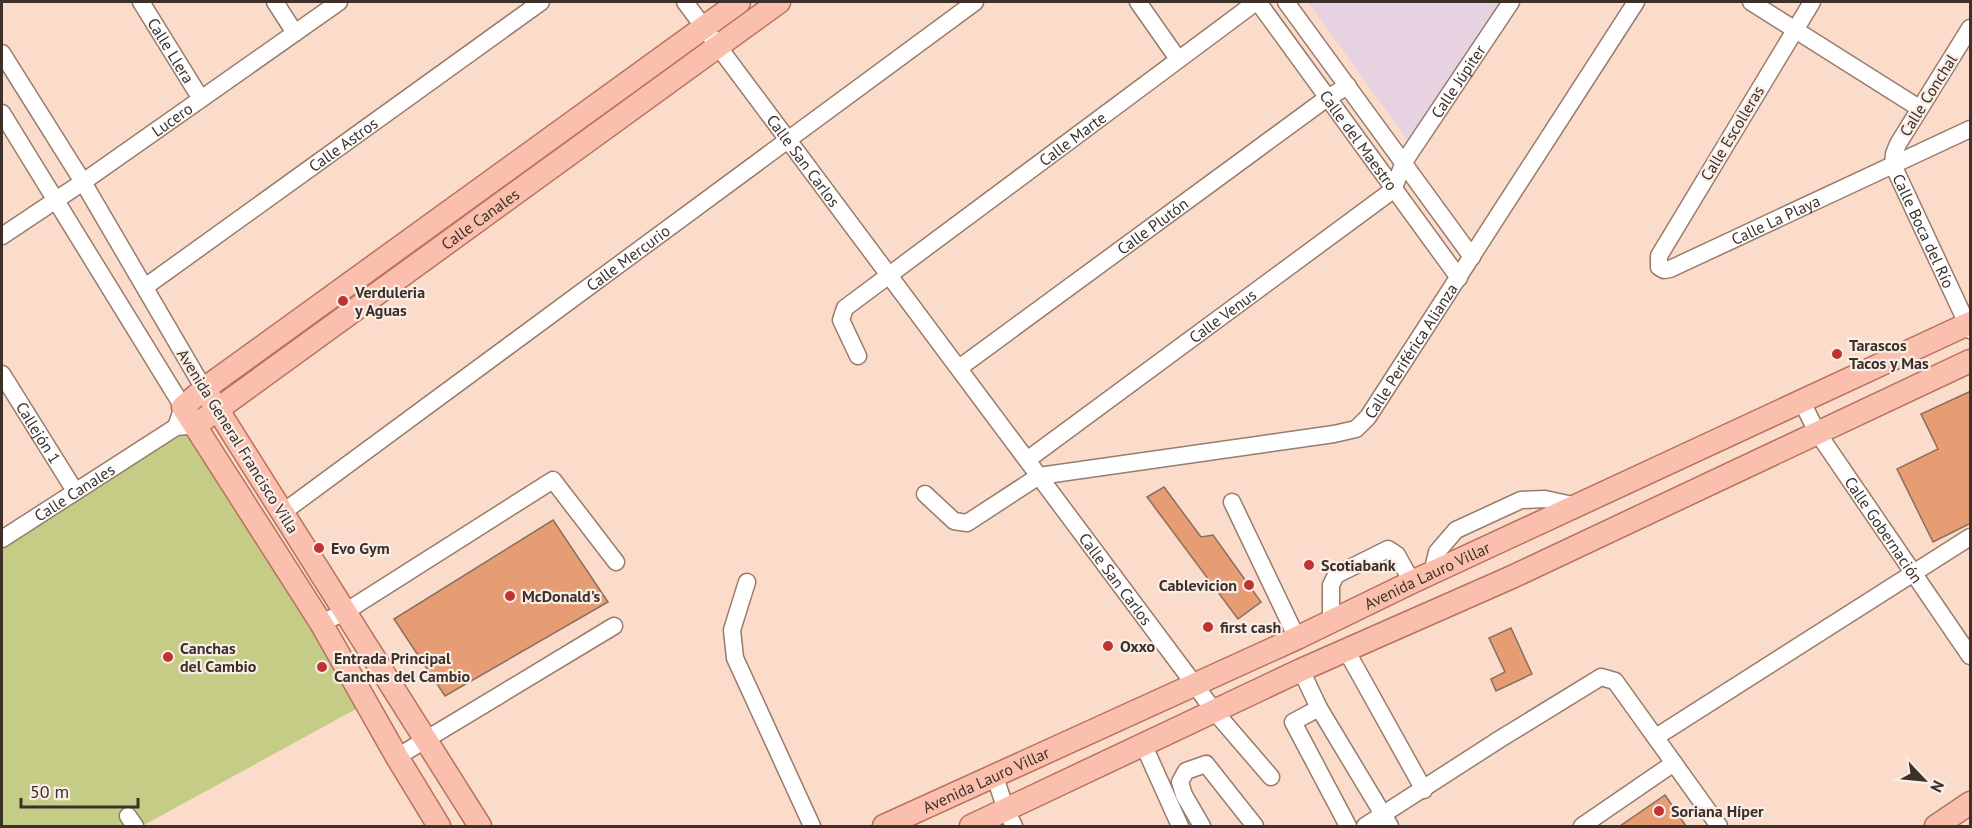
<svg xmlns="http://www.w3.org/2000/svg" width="1972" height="828" viewBox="0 0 1972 828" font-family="'PT Sans',sans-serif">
  <rect width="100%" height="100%" fill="#fbdcca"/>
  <!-- education -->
  <path fill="#e6d2e1" d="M1308,2H1501L1503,4L1409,142Z"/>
  <!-- green -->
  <path fill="#c4cc85" d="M190,429L367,703L142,826H2V549Z"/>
  <!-- building -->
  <path fill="#e69d73" stroke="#8a6e5e" stroke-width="1.5" d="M1971,391V523L1933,542L1897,469L1938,449L1921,414Z
    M1164,487L1201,537L1213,535L1261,602L1238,619L1147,497Z
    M553,520L608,602L445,696L394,619Z
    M1511,628L1532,674L1496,691L1491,679L1505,672L1489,638Z
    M1665,795L1686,826H1620Z"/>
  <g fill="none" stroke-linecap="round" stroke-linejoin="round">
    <!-- minor casing -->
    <g stroke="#987b6b" stroke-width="19">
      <g id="minor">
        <path id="s1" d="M141,2L201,99"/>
        <path d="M275,2L295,33"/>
        <path id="s2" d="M685,2L1215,712L1271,777"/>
        <path d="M1138,2L1178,59"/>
        <path id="s3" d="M1258,2L1459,278"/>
        <path d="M1286,2L1472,257"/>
        <path d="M1751,2L1919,108"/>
        <path id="s4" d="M1812,2L1659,256V267L1664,270L1670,269L1970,129"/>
        <path id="s5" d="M1970,28L1898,144L1894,154L1893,165L1970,330"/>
        <path d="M2,53L83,182L204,389"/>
        <path d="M2,113L183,407L176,427"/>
        <path id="s6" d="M2,236L83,182L339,2"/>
        <path id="s7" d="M145,287L541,2"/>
        <path id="s8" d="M858,356L841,320L845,308L1256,2"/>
        <path id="s9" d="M959,368L1327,98L1348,86"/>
        <path id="s10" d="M2,374L75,491"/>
        <path id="s11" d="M1802,402L1817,432L1970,656"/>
        <path id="s12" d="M1027,460L1393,190L1404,162L1511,2"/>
        <path id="s13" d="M925,494L954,521L967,523L1039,476L1334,434L1356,429L1368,417L1636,2"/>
        <path d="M1232,502L1297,638"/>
        <path id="s14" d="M282,513L975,2"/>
        <path id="s15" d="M2,539L176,427L187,426"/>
        <path d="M1432,573L1437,552L1456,530L1521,500L1545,499L1577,506"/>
        <path d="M747,582L732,630L735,658L812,826"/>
        <path d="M1331,621V585L1336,575L1388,549L1397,555L1412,582"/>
        <path d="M321,623L345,612L553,480L616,562"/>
        <path d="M1346,650L1424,790"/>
        <path d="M1301,670L1319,708L1390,826"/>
        <path d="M1319,708L1293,722L1348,826"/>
        <path d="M1656,737L1970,537"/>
        <path d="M1144,746L1180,826"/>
        <path d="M397,757L614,626"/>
        <path d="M995,777L1006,810L1014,826"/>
        <path d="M128,816L135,826"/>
        <path d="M1202,826L1184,795L1180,782L1186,771L1206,764L1255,826"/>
        <path d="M1365,826L1500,739L1601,677L1615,681L1719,826"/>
        <path d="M1582,826L1674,763"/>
      </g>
    </g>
    <!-- major casing -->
    <g stroke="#b6725c" stroke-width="25">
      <g id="major">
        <path d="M209,396L480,826"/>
        <path id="s16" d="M196,425L779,2"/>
        <path d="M439,826L397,757L321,623L183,407L204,389L739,2"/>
        <path id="s17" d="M884,826L1297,638L1412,582L1970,323"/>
        <path d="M971,826L1301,670L1512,577L1970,361"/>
        <path d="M1936,826L1970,803"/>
      </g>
    </g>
    <!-- minor -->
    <use href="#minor" stroke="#fff" stroke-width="16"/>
    <!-- major -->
    <use href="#major" stroke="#fbc0ad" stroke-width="22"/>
  </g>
  <!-- markers -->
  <g fill="#c13232" stroke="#faede6" stroke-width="2">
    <circle cx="343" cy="301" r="6"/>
    <circle cx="1837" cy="354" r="6"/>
    <circle cx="319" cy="548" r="6"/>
    <circle cx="1309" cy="565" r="6"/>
    <circle cx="1249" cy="585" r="6"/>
    <circle cx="510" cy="596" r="6"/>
    <circle cx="1208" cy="627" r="6"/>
    <circle cx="1108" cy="646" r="6"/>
    <circle cx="168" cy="657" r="6"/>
    <circle cx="322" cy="667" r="6"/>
    <circle cx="1659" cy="811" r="6"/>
  </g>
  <g text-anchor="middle" stroke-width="4.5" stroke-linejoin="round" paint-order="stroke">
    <!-- street labels -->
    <g font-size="16" fill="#3c3029" stroke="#faede6">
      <text dy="6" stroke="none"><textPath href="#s1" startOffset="57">Calle Llera</textPath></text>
      <text dy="6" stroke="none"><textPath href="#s12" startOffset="582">Calle Júpiter</textPath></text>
      <text transform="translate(1928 95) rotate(-58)" y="6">Calle Conchal</text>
      <text dy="6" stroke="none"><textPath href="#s6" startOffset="206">Lucero</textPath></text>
      <text transform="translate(1732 133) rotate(-59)" y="6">Calle Escolleras</text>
      <text dy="6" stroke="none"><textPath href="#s8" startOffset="336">Calle Marte</textPath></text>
      <text dy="6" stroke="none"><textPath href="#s3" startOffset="171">Calle del Maestro</textPath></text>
      <text dy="6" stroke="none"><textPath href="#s7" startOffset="244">Calle Astros</textPath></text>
      <text dy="6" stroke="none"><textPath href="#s2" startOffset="198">Calle San Carlos</textPath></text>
      <text dy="6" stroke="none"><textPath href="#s16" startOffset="351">Calle Canales</textPath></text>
      <text dy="6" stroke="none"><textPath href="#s4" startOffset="436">Calle La Playa</textPath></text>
      <text dy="6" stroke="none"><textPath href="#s9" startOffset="240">Calle Plutón</textPath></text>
      <text dy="6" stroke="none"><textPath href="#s5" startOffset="231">Calle Boca del Río</textPath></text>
      <text dy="6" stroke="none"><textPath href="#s14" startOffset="430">Calle Mercurio</textPath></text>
      <text dy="6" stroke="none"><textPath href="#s12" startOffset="243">Calle Venus</textPath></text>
      <text dy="6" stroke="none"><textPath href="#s13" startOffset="555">Calle Periférica Alianza</textPath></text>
      <text dy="6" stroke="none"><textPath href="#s10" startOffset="69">Callejón 1</textPath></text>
      <text transform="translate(238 441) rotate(58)" y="6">Avenida General Francisco Villa</text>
      <text dy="6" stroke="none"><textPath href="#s15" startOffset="86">Calle Canales</textPath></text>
      <text dy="6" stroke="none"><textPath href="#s11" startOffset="152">Calle Gobernación</textPath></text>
      <text dy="6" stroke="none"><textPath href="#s17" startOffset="598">Avenida Lauro Villar</textPath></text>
      <text dy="6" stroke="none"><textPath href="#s2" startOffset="720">Calle San Carlos</textPath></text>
      <text dy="6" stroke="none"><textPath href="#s17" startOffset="112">Avenida Lauro Villar</textPath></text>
    </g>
    <!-- poi labels -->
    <g font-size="16" font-weight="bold" fill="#3c3029" stroke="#faede6" text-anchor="start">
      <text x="355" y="298">Verduleria<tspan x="355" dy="18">y Aguas</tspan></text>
      <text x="1849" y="351">Tarascos<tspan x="1849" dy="18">Tacos y Mas</tspan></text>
      <text x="331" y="554">Evo Gym</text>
      <text x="1321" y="571">Scotiabank</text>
      <text x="1237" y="591" text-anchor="end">Cablevicion</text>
      <text x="522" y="602">McDonald's</text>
      <text x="1220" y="633">first cash</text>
      <text x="1120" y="652">Oxxo</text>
      <text x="180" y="654">Canchas<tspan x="180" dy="18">del Cambio</tspan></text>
      <text x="334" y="664">Entrada Principal<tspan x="334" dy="18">Canchas del Cambio</tspan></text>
      <text x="1671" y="817">Soriana Híper</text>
    </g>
  </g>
  <!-- border -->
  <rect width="1972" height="828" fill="none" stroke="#3c3029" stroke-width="6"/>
  <!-- north arrow -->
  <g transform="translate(1924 780) rotate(116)" stroke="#faede6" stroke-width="4.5" paint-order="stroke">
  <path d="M0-4.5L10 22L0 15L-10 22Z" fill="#3c3029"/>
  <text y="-9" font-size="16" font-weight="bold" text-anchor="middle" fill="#3c3029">N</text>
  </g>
  <!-- scale -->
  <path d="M21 798v9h117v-9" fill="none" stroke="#3c3029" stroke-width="3"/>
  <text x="30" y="798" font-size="18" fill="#3c3029" stroke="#faede6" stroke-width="4.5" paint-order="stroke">50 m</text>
</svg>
